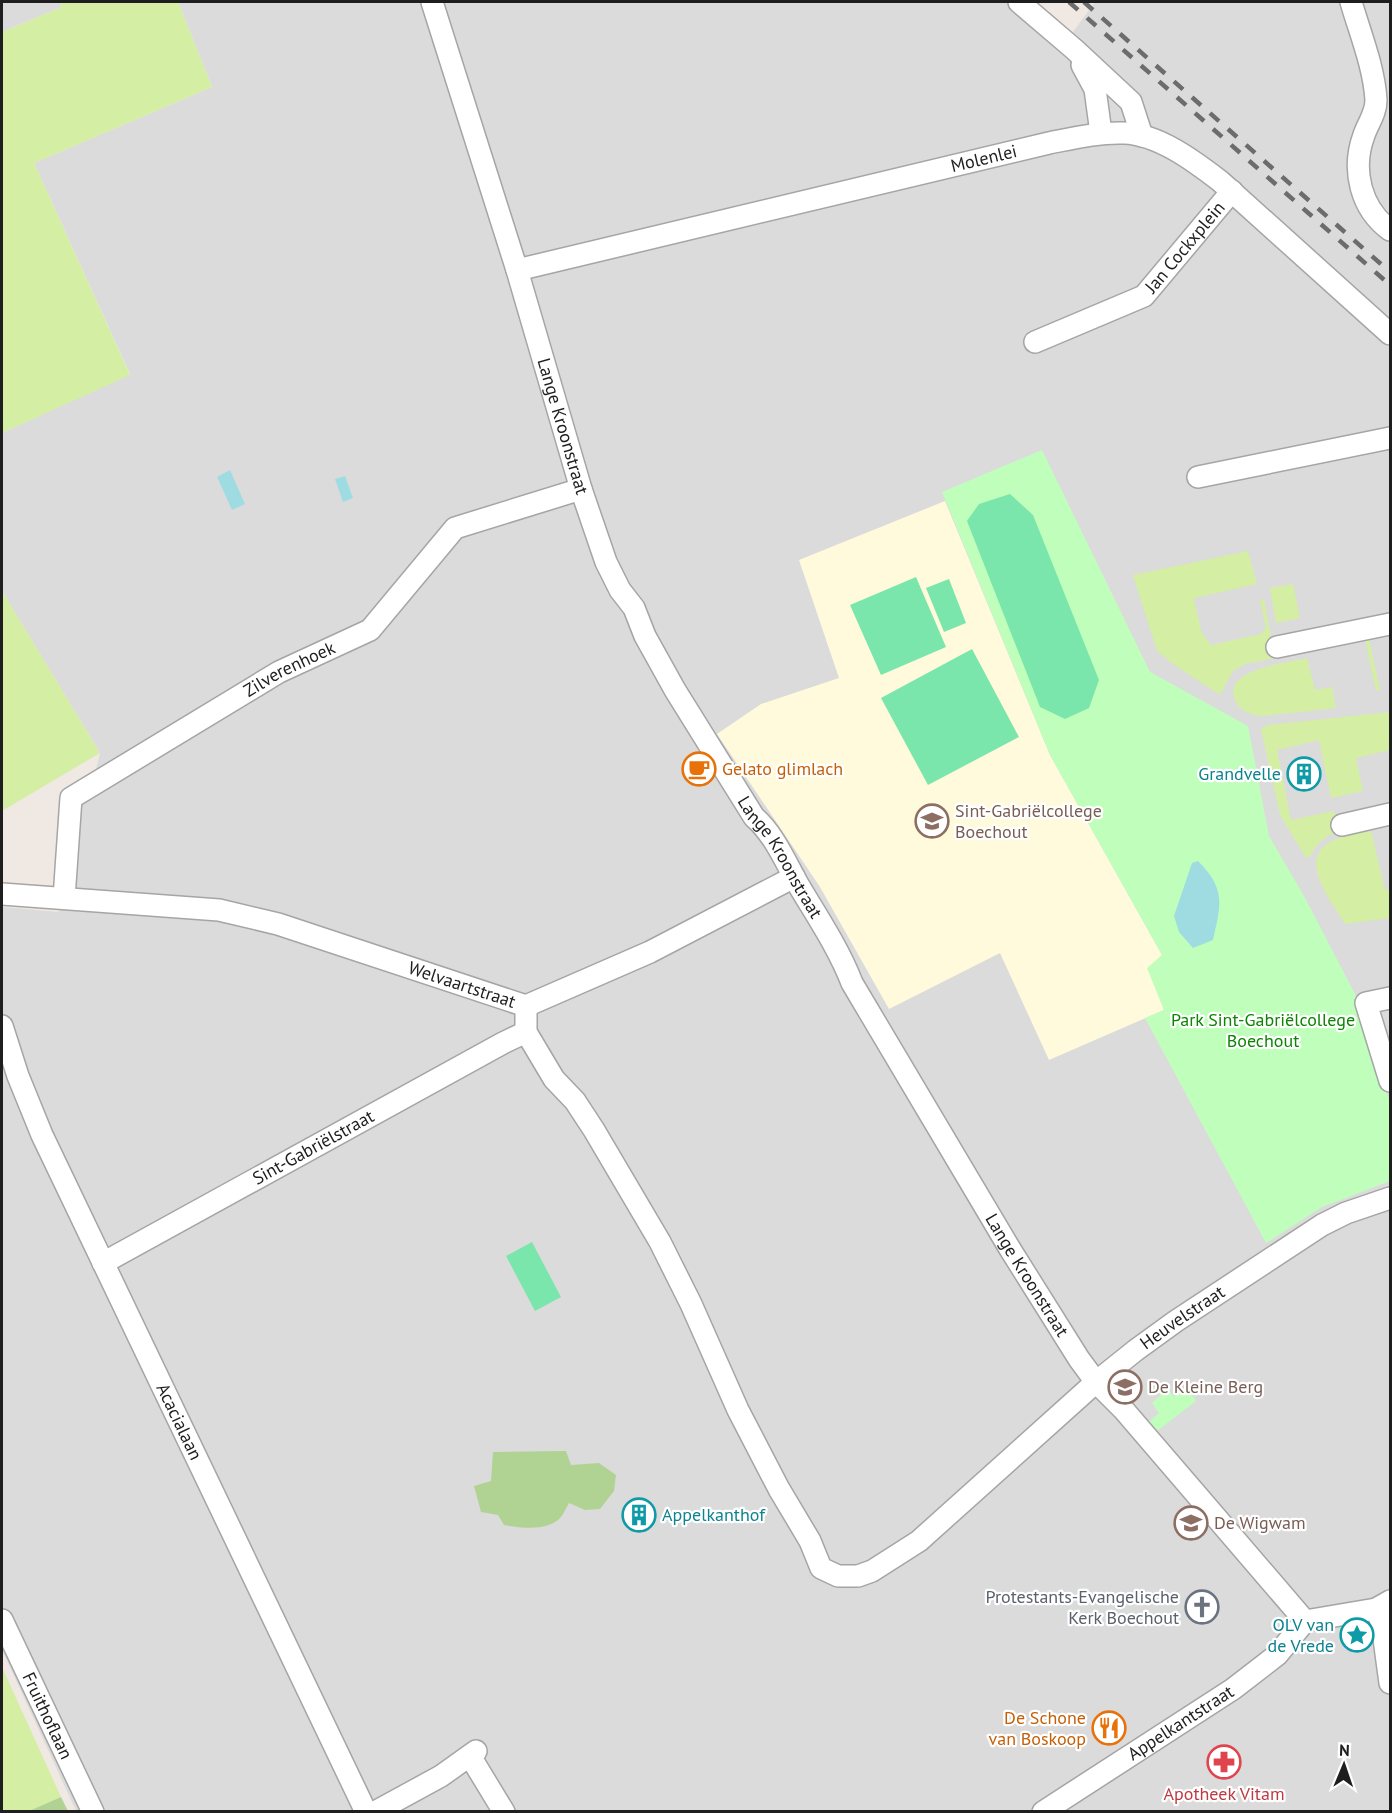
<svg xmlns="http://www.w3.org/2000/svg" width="1392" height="1813" viewBox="0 0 1392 1813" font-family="'PT Sans',sans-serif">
  <rect width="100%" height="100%" fill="#f0e9e3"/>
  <!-- residential -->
  <path fill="#dcdbdb" d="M2,2H60L62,7L2,32Z
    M178,2H1030L1070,36L1095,2H1390V1811H76L2,1650V907L59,912L71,804L90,794L100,753L2,591V433L130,374L34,163L212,87Z"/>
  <!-- education -->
  <path fill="#fffadc" d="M945,501L1050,755L1162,955L1148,968L1164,1010L1049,1060L1000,953L889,1009L820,887L717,734L761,704L839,678L799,560Z"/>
  <!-- grass -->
  <path fill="#d4eea4" d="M60,2H178L212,87L34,163L130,375L2,433V32L62,7Z
    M1248,551L1257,584L1194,598L1201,631L1211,645L1261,634L1266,628L1260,600L1264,599L1275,658L1245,664L1233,671L1220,695L1173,664L1157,651L1133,575Z
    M1293,584L1300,618L1276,623L1270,588Z
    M2,591L100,753L2,811Z
    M1365,639H1369L1380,690L1376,691Z
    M1307,658L1315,690L1332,687L1336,708L1262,716C1252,715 1239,711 1235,700C1222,668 1288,663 1307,658Z
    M1390,712V750L1356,758L1363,791L1331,798L1319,740L1277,750L1291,820L1334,811L1339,831C1324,836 1317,844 1310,856L1306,858L1280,815L1261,729L1268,725Z
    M1371,831L1385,890L1390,889V918L1345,924C1330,899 1292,854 1339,838C1349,834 1361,833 1371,831Z
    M2,1667L61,1797L29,1811H2Z"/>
  <!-- forest -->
  <path fill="#b0d394" d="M566,1451L571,1465L599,1463L616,1475L614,1491L600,1509L585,1510L569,1503C566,1508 563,1516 558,1520C544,1531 520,1528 504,1525L498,1515L481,1512L474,1486L491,1481L493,1452Z
    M61,1797L68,1811H29Z"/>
  <!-- park -->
  <path fill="#c0febc" d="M1042,450L1150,672L1248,726L1269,836L1304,896L1355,994L1390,1103V1181L1322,1207L1266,1243L1145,1018L1164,1010L1147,968L1162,955L1050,755L942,492Z
    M1165,1386L1174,1397L1187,1387L1196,1401L1157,1431L1149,1422L1159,1413L1152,1403L1161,1395L1159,1392Z"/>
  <!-- pitch -->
  <path fill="#7ae6ac" d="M1010,494L1033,515L1099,680L1089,708L1065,719L1040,707L967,521L979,504Z
    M916,577L946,647L881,675L850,605Z
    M949,579L966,623L944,632L926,588Z
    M972,649L1019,737L928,785L881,698Z
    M532,1242L561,1297L535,1311L506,1256Z"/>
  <!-- water -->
  <path fill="#9fdce1" d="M230,470L245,504L232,510L217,477Z
    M345,476L353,498L343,502L335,479Z
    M1198,861C1226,889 1221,904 1213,940L1193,948L1179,932L1174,916L1192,863Z"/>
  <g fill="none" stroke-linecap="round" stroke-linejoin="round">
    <!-- minor casing -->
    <g stroke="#a5a5a5" stroke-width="24">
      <g id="minor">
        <path id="s1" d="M432,2L517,270L581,489L606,562L620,590L634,608L645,636L675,690L754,817C774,834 786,863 799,886C818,918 839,949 852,983L1010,1249L1079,1359L1096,1382L1123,1409L1305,1621"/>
        <path d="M1019,2L1074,49L1131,102L1142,136"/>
        <path d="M1351,2C1360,33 1374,67 1376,100C1376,114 1368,123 1364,135C1351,170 1361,209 1390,230"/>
        <path d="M1082,65L1095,89L1101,133"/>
        <path id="s2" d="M517,270L1049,143C1074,138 1099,132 1124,133C1158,134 1194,161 1220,181L1390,334"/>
        <path id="s3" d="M1035,342L1144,296L1232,191"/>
        <path d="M1198,477L1390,438"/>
        <path d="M1277,647L1390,624"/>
        <path d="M1342,825L1390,814"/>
        <path id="s4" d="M2,894L219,910L278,924L526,1006"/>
        <path id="s5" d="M64,898L71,798L279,672L370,630L455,528L581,489"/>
        <path d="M1390,998L1366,1003L1390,1081"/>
        <path id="s6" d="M526,1006V1032L554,1079L575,1101L594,1130L660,1242L691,1304L738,1410L779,1489L810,1541L821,1568L838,1576H858L872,1571L919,1541L1096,1382L1136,1350L1176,1321L1322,1225L1346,1213L1390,1198"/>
        <path d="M526,1006L650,952L794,877"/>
        <path id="s7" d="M2,1026L18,1076L42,1135L366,1812"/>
        <path id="s8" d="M103,1263L503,1043L526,1032"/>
        <path d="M1376,1609L1382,1624L1390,1683"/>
        <path id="s9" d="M2,1620L93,1812"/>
        <path d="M1305,1621L1376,1609L1390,1601"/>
        <path d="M470,1756L504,1812"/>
        <path d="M375,1812L441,1776L476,1751"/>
        <path id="s10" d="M1043,1812L1233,1689L1277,1655L1305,1621"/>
      </g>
    </g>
    <!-- minor -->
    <use href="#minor" stroke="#fff" stroke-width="21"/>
    <!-- rail -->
    <path stroke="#6c6c6c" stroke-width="4.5" stroke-dasharray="12 12" stroke-linecap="butt" d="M1069,2L1390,285
      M1084,2L1390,272"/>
  </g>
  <!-- icons -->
  <defs>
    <g id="cafe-ring" transform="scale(1.725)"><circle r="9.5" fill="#fff" stroke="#e8710a" stroke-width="1.5"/><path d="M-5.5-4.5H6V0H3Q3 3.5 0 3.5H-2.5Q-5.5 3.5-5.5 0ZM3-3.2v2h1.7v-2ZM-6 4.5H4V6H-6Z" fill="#e8710a"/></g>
    <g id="building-ring" transform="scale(1.725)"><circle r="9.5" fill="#fff" stroke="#0f9aa8" stroke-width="1.5"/><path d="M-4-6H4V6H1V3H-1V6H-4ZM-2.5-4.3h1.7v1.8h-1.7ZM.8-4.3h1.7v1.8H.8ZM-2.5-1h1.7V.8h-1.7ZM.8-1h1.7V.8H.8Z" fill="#0f9aa8"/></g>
    <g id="school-ring" transform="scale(1.725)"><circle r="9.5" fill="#fff" stroke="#8d6e63" stroke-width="1.5"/><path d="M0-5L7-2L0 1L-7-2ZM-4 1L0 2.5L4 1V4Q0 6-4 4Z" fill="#8d6e63"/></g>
    <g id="church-ring" transform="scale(1.725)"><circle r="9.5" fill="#fff" stroke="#6b7280" stroke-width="1.5"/><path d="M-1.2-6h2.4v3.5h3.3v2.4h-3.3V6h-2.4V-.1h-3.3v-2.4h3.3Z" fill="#6b7280"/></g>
    <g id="sight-ring" transform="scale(1.725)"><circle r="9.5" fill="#fff" stroke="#0f9aa8" stroke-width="1.5"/><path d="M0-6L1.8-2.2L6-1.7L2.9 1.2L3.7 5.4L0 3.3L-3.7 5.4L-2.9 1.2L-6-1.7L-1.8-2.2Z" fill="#0f9aa8"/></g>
    <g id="restaurant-ring" transform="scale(1.725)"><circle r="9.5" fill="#fff" stroke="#e8710a" stroke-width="1.5"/><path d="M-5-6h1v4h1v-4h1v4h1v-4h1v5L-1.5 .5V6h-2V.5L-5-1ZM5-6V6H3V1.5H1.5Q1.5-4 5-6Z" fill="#e8710a"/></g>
    <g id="pharmacy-ring" transform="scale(1.725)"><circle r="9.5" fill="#fff" stroke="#e0444e" stroke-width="1.5"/><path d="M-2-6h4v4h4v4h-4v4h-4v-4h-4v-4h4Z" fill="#e0444e"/></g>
  </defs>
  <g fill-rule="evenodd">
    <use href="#cafe-ring" x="699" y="769"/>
    <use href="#building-ring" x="1304" y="774"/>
    <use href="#school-ring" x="932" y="821"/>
    <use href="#school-ring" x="1125" y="1387"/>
    <use href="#building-ring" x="639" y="1515"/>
    <use href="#school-ring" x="1191" y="1523"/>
    <use href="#church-ring" x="1202" y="1607"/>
    <use href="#sight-ring" x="1357" y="1635"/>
    <use href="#restaurant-ring" x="1109" y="1728"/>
    <use href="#pharmacy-ring" x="1224" y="1762"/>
  </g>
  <g text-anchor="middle" stroke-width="4.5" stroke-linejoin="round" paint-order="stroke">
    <!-- street labels -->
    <g font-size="18" fill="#1e1e1e" stroke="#fff">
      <text dy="6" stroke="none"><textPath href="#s2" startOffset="480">Molenlei</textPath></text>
      <text dy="6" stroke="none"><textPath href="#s3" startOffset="182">Jan Cockxplein</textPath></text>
      <text dy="6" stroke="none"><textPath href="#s1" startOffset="444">Lange Kroonstraat</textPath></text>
      <text dy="6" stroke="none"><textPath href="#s5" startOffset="354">Zilverenhoek</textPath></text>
      <text dy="6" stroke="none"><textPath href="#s1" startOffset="930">Lange Kroonstraat</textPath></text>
      <text dy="6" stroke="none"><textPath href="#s4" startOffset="472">Welvaartstraat</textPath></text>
      <text dy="6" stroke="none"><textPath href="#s8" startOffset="240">Sint-Gabriëlstraat</textPath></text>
      <text dy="6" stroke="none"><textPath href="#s1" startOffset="1416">Lange Kroonstraat</textPath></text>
      <text dy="6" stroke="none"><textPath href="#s6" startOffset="1095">Heuvelstraat</textPath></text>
      <text dy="6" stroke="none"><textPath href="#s7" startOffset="434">Acacialaan</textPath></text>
      <text dy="6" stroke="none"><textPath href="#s9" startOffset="106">Fruithoflaan</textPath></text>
      <text dy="6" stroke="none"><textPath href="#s10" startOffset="164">Appelkantstraat</textPath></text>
    </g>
    <!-- food labels -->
    <g font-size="18" fill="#c56008" stroke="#fff" text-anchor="start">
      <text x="722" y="775">Gelato glimlach</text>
      <text x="1086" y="1724" text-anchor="end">De Schone<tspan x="1086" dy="21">van Boskoop</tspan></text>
    </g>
    <!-- culture labels -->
    <g font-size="18" fill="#0d838f" stroke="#fff" text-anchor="end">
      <text x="1281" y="780">Grandvelle</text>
      <text x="662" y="1521" text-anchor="start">Appelkanthof</text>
      <text x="1334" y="1631">OLV van<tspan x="1334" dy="21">de Vrede</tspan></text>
    </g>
    <!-- education labels -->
    <g font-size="18" fill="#785e54" stroke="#fff" text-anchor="start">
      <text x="955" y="817">Sint-Gabriëlcollege<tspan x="955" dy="21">Boechout</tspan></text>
      <text x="1148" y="1393">De Kleine Berg</text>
      <text x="1214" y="1529">De Wigwam</text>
    </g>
    <!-- park labels -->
    <g font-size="18" fill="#0b8502" stroke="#fff">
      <text x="1263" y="1026">Park Sint-Gabriëlcollege<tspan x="1263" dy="21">Boechout</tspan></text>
    </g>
    <!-- worship labels -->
    <g font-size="18" fill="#5b616d" stroke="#fff" text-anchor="end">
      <text x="1179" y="1603">Protestants-Evangelische<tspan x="1179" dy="21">Kerk Boechout</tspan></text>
    </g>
    <!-- health labels -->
    <g font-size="18" fill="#be3a42" stroke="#fff">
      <text x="1224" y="1800">Apotheek Vitam</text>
    </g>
  </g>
  <!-- border -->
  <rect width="1392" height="1813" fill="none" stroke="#1e1e1e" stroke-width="6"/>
  <!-- north arrow -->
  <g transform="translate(1344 1765) rotate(2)" stroke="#ffffff" stroke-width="4.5" paint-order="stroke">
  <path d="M0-4.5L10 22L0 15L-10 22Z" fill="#1e1e1e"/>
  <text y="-9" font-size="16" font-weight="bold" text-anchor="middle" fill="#1e1e1e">N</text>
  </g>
</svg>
